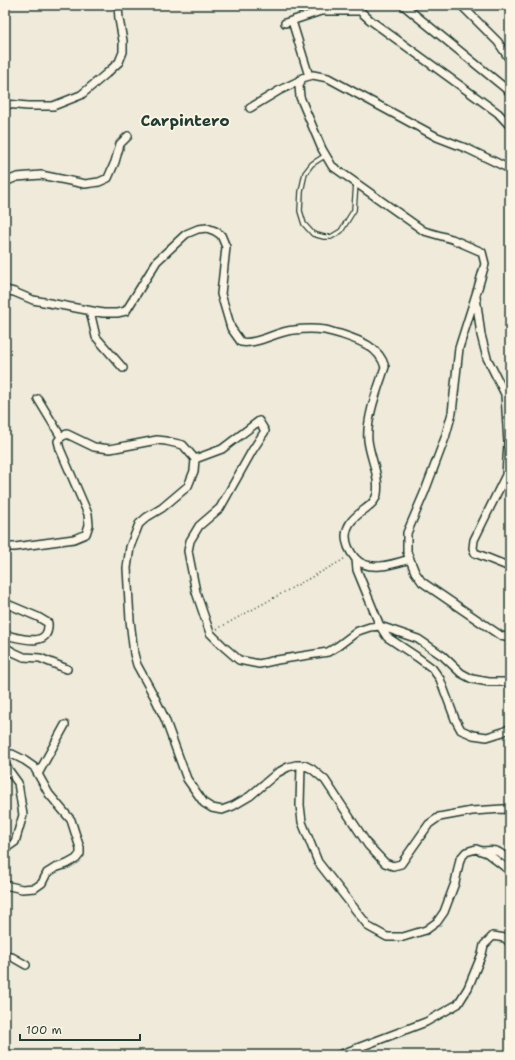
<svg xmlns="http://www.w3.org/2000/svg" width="515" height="1060" viewBox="0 0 515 1060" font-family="'Shantell Sans',sans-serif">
  <rect width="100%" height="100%" fill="#efeada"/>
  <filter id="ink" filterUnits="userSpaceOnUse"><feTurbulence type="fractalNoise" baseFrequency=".025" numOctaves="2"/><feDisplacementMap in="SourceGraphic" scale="8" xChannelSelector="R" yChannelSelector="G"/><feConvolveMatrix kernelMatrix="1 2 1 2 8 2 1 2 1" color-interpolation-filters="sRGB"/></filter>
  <g filter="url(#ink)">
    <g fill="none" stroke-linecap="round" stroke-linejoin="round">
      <!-- lane casing -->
      <g stroke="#1f3d34" stroke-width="6">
        <path id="lane" d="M326,155L312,164L305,173L301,192L300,211L304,224L313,234L324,237H331L341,231L354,210L356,183"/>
      </g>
      <!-- street casing -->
      <g stroke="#1f3d34" stroke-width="10">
        <path id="street" d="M403,5L510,92
          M461,5L498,42L510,60
          M292,21L309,76
          M285,23L321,11H360L370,20L498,113L510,126
          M5,104L28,106H53L81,95L106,74L119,62L123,52V41L119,19L118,5
          M250,108L280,90L301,80
          M510,169L468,149L437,137L328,78L313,75L302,78L299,86L300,97L322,149L332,166L424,231L452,239L482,252L485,264L478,288L459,348L452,413L445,438L425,491L407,533V552L415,572L422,582L501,636L510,638
          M5,182L17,177L41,175L85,184L99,182L108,178L115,162L120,144L128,136
          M5,290L14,292L33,300L103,313H117L126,311L157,261L186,234L198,229L207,228L215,231L221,235L226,247L221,294L231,328L241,342C257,345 277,331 294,330C302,329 317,329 325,330C330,331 335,333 340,334C358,340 379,346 385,367C378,388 366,418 368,440C370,458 380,475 377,494C374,510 347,513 346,536C346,545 350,552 355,558C368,573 394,564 410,559
          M476,297L481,335L487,358L505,394L508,443L506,475L474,540L473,548L475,553L510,567
          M90,311L96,337L123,368
          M38,399L61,437
          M195,459L222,449L259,421L265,431L252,451L220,508L199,526L190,541L188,551L196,592L210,633L224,647L239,660L259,664L277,660L328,652L338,646L358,631L370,627L380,626L418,639L443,656L461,673L472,679L489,682H510
          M5,547H15L74,539L86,534L89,525L88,514L60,449L58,441L61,437L67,434L94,447L110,449L157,440L166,441L183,445L195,459L194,471L188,486L162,508L147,517L139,524L130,547L127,568L130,620L134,654L137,665L154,696L165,719L187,779L204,803L212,808L222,810L233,806L250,796L277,773L288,767L296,765H304L312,769L325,780L368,845L385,863L393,866L401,864L429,824L439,817L472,811L503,809L510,810
          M356,559L357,570L380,626L387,637L417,657L432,668L440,679L455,719L461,730L473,735L487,737L503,732L510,728
          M5,603L38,617L48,623C50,649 20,638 5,635
          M5,647L13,652L24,657L40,658L67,669
          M5,754H12L24,760L34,767L49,794L71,820L80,848V854L76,859L67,864L55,868L47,873L42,883L35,888L22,889L5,885
          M5,765L18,783L23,815L15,842L5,849
          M301,765L300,805L302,822L318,862L369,927L387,937H403L426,930L437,922L444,912L455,883L460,859L466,852L476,849L487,853L510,871
          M38,774L65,725
          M482,851C498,849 498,851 510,861
          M5,957H12L26,965
          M339,1055L426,1022L458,1004L468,988L482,954L484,945L493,936L505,938L510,943"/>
      </g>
      <!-- path -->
      <path stroke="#1f3d34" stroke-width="1.5" stroke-dasharray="1 3" stroke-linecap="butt" d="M217,629L341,561L345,558"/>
      <!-- lane -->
      <use href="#lane" stroke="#fcf5e5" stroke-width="3.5"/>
      <!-- street -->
      <use href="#street" stroke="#fcf5e5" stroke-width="7"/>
    </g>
  </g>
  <g text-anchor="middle" stroke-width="3.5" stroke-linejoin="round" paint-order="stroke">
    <!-- district labels -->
    <g font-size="16" font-weight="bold" fill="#1f3d34" stroke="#fcf5e5">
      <text x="185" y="126">Carpintero</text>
    </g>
  </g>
  <!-- margin -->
  <rect width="515" height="1060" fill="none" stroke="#fcf5e5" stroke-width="20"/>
  <rect x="10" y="10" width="495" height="1040" fill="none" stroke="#1f3d34" stroke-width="1.5" filter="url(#ink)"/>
  <!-- scale -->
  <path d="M20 1034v6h120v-6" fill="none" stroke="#1f3d34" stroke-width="2"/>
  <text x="26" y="1034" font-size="12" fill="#1f3d34" stroke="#fcf5e5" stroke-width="3" paint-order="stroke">100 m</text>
</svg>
